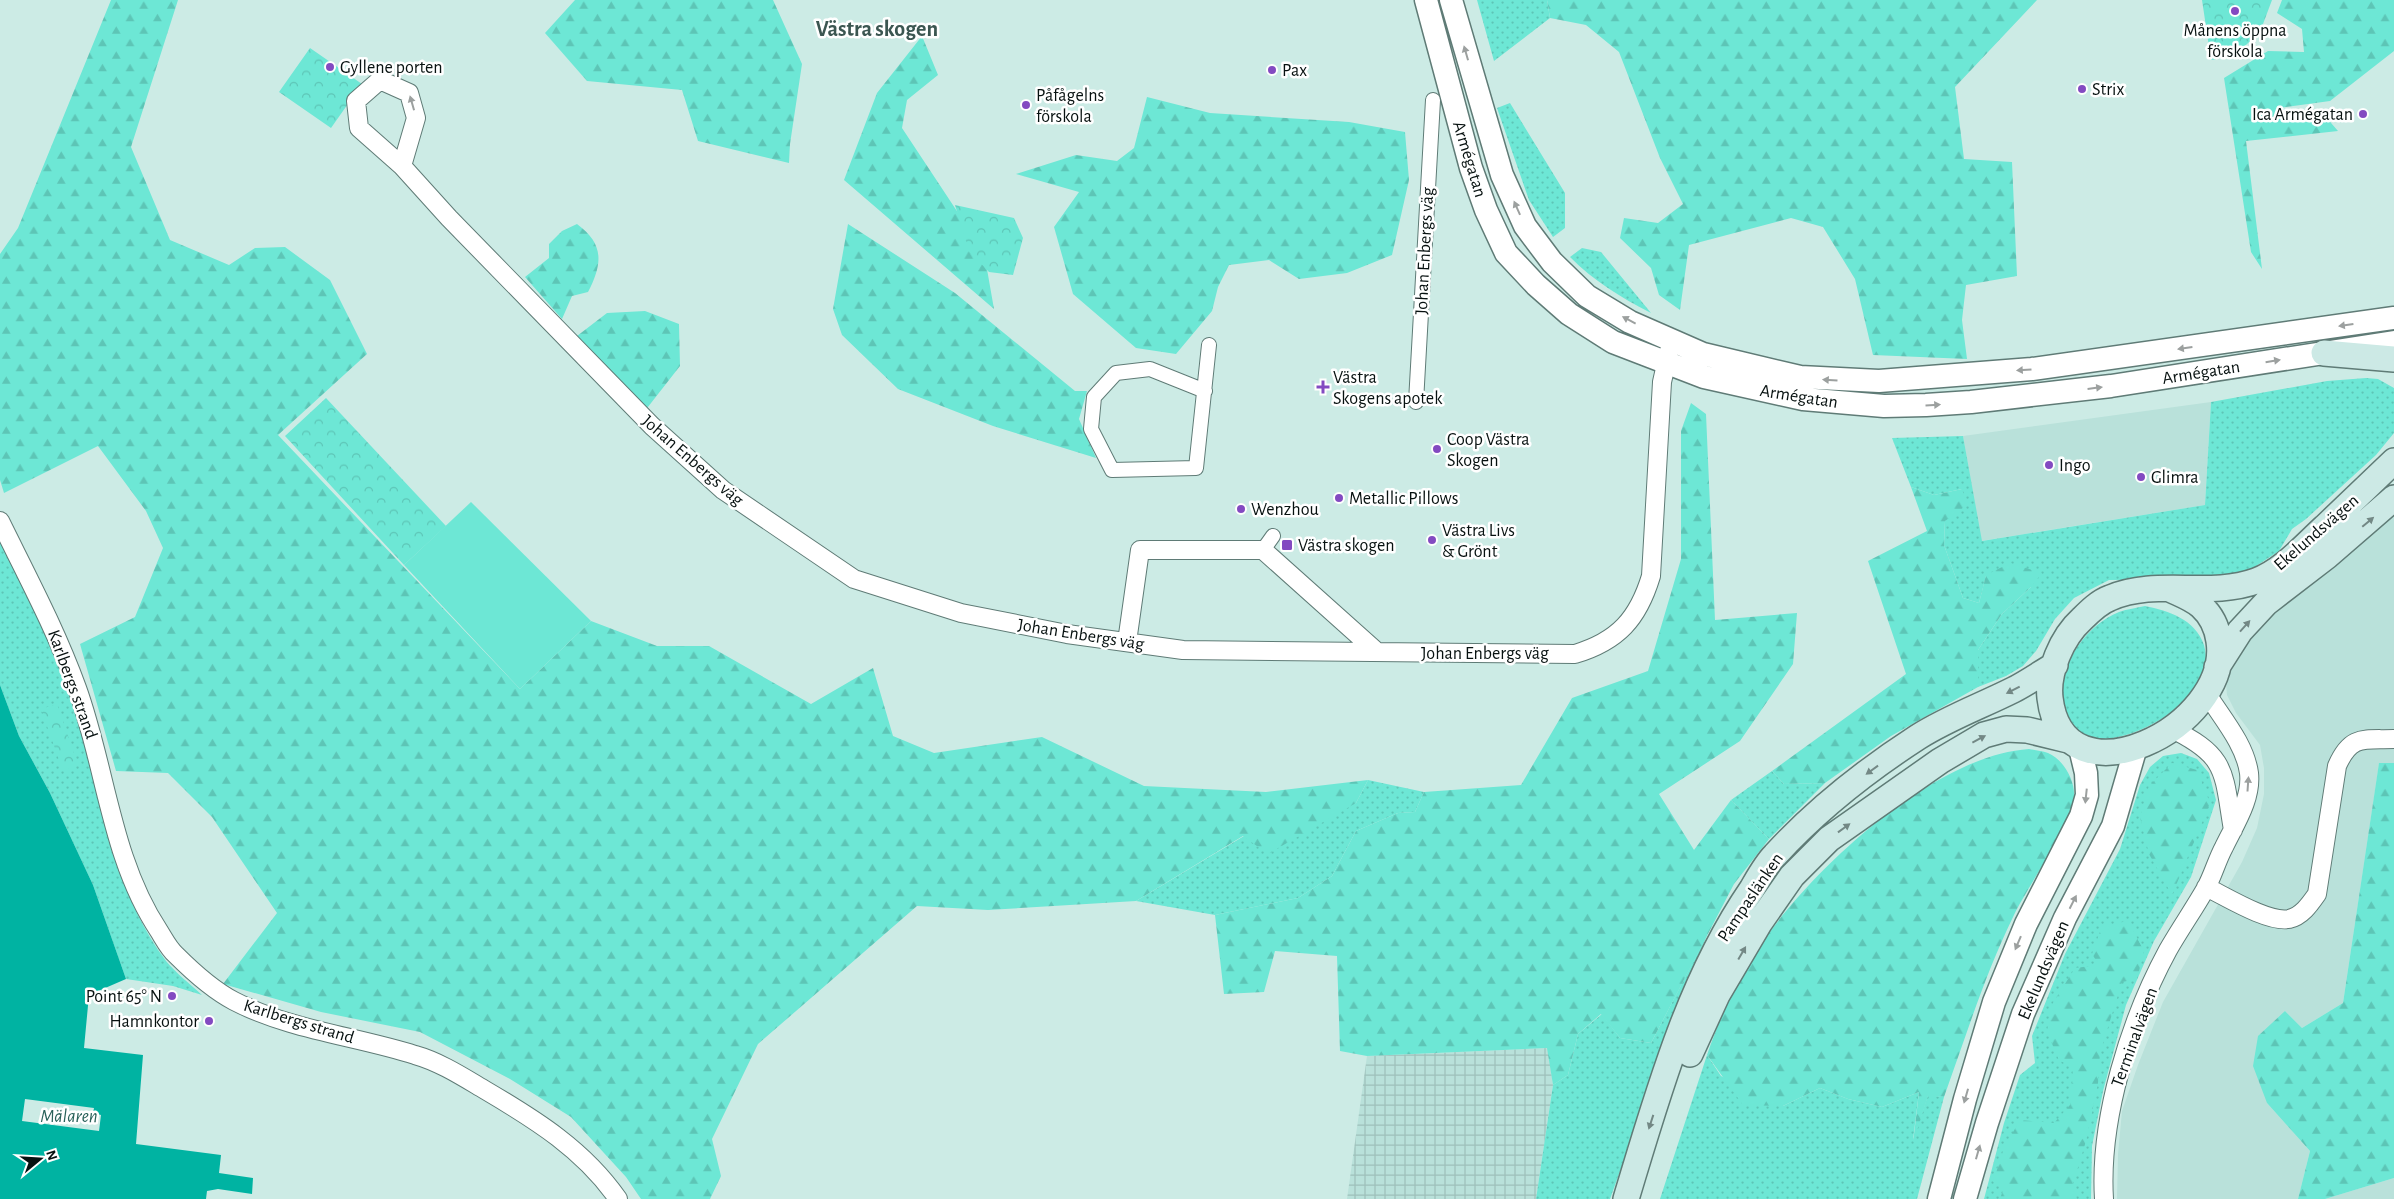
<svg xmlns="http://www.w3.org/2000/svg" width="2394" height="1199" viewBox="0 0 2394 1199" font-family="'Alegreya Sans',sans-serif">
  <defs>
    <pattern id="industrial-grid" width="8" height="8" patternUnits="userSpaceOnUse" patternTransform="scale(1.25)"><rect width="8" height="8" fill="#b9e1da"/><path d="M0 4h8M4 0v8" fill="none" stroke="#9ec0ba"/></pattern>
    <pattern id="grass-dots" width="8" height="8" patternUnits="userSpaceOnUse" patternTransform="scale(1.25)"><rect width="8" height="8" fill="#6de7d5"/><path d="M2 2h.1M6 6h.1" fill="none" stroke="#5dc5b6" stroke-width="1.8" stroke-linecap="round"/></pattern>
    <pattern id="forest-firs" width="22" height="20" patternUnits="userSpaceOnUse" patternTransform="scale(1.25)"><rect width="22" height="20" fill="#6de7d5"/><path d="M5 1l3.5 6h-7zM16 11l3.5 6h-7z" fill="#5dc5b6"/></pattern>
    <pattern id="park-crowns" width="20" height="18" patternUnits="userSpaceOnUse" patternTransform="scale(1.25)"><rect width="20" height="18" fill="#6de7d5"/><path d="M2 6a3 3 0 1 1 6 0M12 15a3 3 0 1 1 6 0" fill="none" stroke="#5dc5b6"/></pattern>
  </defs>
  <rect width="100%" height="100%" fill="#ccebe5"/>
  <!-- built -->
  <path fill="#b9e1da" d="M2211,402L2205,505L1981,541L1963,436Z
    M2394,506V763L2379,764L2343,1003L2302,1028L2285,1011L2267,1103L2310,1151L2298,1199H2117L2118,1154L2122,1111L2138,1065L2163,1002L2242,862L2257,828L2264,794V768L2260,745L2236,713L2227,695L2226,684L2230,668L2243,643L2265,619Z
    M2394,1178V1199H2325Z"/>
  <!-- industrial -->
  <path fill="url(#industrial-grid)" d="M1548,1048L1553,1085L1536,1199H1347L1367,1056Z"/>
  <!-- grass -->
  <path fill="url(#grass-dots)" d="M1477,0H1547L1550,18L1494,61Z
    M1510,103L1565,193V228L1553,237L1529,200L1497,108Z
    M1582,248L1601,252L1651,313C1620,297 1594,281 1570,257Z
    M2366,378L2378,379L2394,388V433L2376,455L2306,519L2292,529L2279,551L2253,568L2226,579L2109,580L2074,598L2055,619L2036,651L2023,666L2006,676L1978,687V650L2002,614L2031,587L1986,576L1979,603L1963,598L1944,545L1945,521L1962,489L1934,495L1911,487L1892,438L1963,436L1982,541L2205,505L2211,402L2327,381Z
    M0,539C24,586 50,633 67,683C100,777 105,879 166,961C176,973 190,984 202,995L173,986L126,979L93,885L50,793L19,736L0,685Z
    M2145,606C2169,611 2195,619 2204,645C2206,652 2206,661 2207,669C2200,679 2194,692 2186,700C2162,724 2099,757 2070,727C2063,720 2061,704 2062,695C2063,659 2086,626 2119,612C2127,609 2137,608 2145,606Z
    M2181,753L2197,759L2209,773L2216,800L2191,877L2154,941L2126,1005L2103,1091L2092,1146L2091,1199H1984L2004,1123L2020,1075L2035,1063L2032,1036L2065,954L2120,849L2140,785L2150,767L2163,756Z
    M1772,771L1784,784L1825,783L1769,839L1731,800Z
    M1368,780L1424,792L1415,812L1398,813L1356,831L1332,876L1298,898L1215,915L1136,901L1244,836L1356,803Z
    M1707,935L1685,990L1610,1199H1536L1553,1085L1568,1075L1578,1034L1602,1014L1620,1038L1651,1043Z
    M1707,1055L1721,1076L1783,1106L1820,1088L1848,1099L1882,1107L1919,1092L1913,1140L1928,1095L1944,1097L1917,1199H1660Z"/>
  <!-- forest -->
  <path fill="url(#forest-firs)" d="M111,0H178L131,147L170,240L229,265L255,248L285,247L330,280L367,354L278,435L520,689L591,621L657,646H709L811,704L873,668L893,736L934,753L1042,737L1144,786L1266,792L1368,780L1356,803L1268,854L1243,836L1136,901L988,910L917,906L758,1044L712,1139L721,1176L710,1199H641L626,1177L571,1117L510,1079L420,1032L321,1012L223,984L277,913L212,817L168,773L116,771L80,644L135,617L163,548L146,511L98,446L4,493L0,480V254L18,228Z
    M575,0H773L802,64L790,144L789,163L698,141L682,90L587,81L545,33Z
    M1547,0H2037L1955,87L1964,159L2012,162L2017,276L1966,285L1962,320L1967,359L1873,355L1855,279L1823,227L1791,218L1689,245L1680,310L1659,295L1651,268L1620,238L1624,218L1658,223L1683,204L1660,158L1619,52L1586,25L1550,18Z
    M2282,0H2394V51L2330,101L2278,108L2325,116L2338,131L2246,141L2262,269L2251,252L2224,78L2268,51L2304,52L2302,29L2277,13Z
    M922,36L938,75L907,100L902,128L984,252L994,309L844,180L877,93Z
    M1147,97L1210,113L1349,122L1405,132L1409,180L1392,255L1347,273L1299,279L1269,260L1229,265L1218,287L1212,311L1176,354L1136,348L1073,294L1054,227L1079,192L1016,174L1076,155L1117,161L1134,148Z
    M577,224C604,244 603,263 588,292L572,296L562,319L525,277L549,258V244L562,231Z
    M848,224L955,293L1075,391H1087L1079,419L1096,458L993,426L898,389L842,335L833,309Z
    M645,311L679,324L680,366L644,412L577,336L607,313Z
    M1691,403L1706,414L1715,620L1797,613L1793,664L1740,741L1659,794L1694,850L1731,800L1769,839L1734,884L1651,1043L1620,1038L1601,1014L1578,1034L1568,1075L1553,1085L1547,1048L1367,1056L1340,1051L1337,956L1275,951L1264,992L1224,994L1215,915L1298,898L1332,876L1356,831L1398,813L1415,812L1424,792L1521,785L1572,698L1648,671L1681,559V431Z
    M1911,487L1934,495L1962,489L1967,505L1945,521L1944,545L1963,598L1979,603L1986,575L2010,563L2042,573L2031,587L2002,614L1978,650V687L1891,736L1825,783L1784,784L1772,771L1906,674L1868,561L1927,531Z
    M2029,749C2035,750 2042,751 2048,753C2063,759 2075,780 2074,796C2072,825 2027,887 2014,915C1985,974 1966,1036 1944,1097L1928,1096L1913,1143L1919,1092L1882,1107L1848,1099L1820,1088L1783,1106L1743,1105L1707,1055C1720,1017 1736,982 1758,949C1808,872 1934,755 2029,749Z
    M2172,763L2197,770L2210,803L2172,895L2149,854L2140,817L2149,786Z
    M2379,763H2394V1178L2325,1199H2298L2310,1151L2267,1103L2253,1066L2258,1036L2285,1011L2302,1028L2343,1003Z
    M2128,921L2144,951L2137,979L2122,982L2100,1053L2098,1083L2086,1141L2072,1187L2077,1199H2000L2004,1187L1993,1182L2004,1148L2020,1120L2054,1123L2070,1105L2073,1068L2059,1060L2047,1032L2051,1006L2075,968L2099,965L2092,954L2102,926Z"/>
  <!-- park -->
  <path fill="url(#park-crowns)" d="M2202,0H2272L2260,32L2234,56L2211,60Z
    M310,48L362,84L331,128L279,92Z
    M955,205L1014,218L1023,238L1013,275L989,272L969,251Z
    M326,398L446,526L404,565L285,436Z
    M57,704L78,765L63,771L41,709Z"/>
  <!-- pitch -->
  <path fill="#6de7d5" d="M471,502L591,621L520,689L404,565Z"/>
  <!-- water -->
  <path fill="#00b3a2" d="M0,685L19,736L50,793L93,885L126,979L89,995L84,1048L143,1055L136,1144L221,1155L219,1173L253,1178L252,1194L218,1189L207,1191L206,1199H0Z"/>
  <!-- pier -->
  <path fill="#ccebe5" d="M25,1099L94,1108L93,1113L101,1115L99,1131L22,1121Z"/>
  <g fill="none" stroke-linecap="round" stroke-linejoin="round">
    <!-- pedestrian casing -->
    <g stroke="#5f7b76" stroke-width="16">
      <path id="pedestrian" d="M1205,391L1150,369L1116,373L1094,397L1091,429L1112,470L1196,468L1209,345
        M1416,402L1433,100
        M1263,550L1273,536"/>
    </g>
    <!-- minor casing -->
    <g stroke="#5f7b76" stroke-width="20">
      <path id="minor" d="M402,166L416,118L409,93L380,80L356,101L359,128L402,166L449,218L652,426L723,490L854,579L961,613L1067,634L1183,650L1575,654C1618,641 1638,619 1651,576L1662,382L1669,351
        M0,521C27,576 56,630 77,688C106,768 111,859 159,931C164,939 169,949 176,955C193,972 213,990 234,1001C290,1030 355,1036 415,1055C440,1062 463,1077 485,1090C536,1120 584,1150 618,1199
        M1127,642L1140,550H1263L1377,652
        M2170,728C2228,756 2223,771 2233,830
        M2206,887C2225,896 2268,923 2289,919C2302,916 2310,904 2317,894L2337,766C2351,734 2364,740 2394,739
        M2104,1199C2099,1119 2130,1020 2168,950C2180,929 2194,909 2206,888C2213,875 2217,860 2224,847C2235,824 2252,799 2249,773C2245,744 2222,718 2207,694"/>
    </g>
    <!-- tertiary casing -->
    <g stroke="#5f7b76" stroke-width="25">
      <path id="tertiary" d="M1426,0L1471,168L1486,210L1506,253L1536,285L1569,314L1613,342L1704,377L1803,399L1884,406L1926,405L1971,402L2111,386L2394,342
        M1451,0L1502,175L1525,226L1552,262L1587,296L1630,322L1703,354L1800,377L1879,381L2032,369L2394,318
        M1939,1199L1965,1099L1994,1002L2026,924L2081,816L2087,795L2086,773L2080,748
        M1965,1199L1987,1123L2023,1014L2065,918L2113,826L2136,747"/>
    </g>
    <!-- secondary casing -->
    <g stroke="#5f7b76" stroke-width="28">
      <path id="secondary" d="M2324,353L2394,359
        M2170,589C2180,594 2192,598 2201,606C2211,615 2217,627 2219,641C2232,727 2063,810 2050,698C2047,672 2062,637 2082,619C2090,611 2099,602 2110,598C2156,578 2209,598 2256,581C2283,571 2304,546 2325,527C2348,505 2371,483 2394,461
        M2217,667L2240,631L2266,603L2327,556L2394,498
        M1690,1054L1717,995L1760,922L1792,876L1829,839L1940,761L1984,735L2006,729L2027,730L2068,740
        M1626,1199C1658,1093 1689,981 1752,889C1759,877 1766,864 1775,855C1817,809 1867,770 1918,737C1948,718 1981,706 2013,690C2027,683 2041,673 2055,665"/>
    </g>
    <!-- pedestrian -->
    <use href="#pedestrian" stroke="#fff" stroke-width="14"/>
    <!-- minor -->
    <use href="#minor" stroke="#fff" stroke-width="18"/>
    <!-- tertiary -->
    <use href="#tertiary" stroke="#fff" stroke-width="22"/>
    <!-- secondary -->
    <use href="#secondary" stroke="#cce9e5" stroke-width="25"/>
  </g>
  <!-- one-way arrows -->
  <defs><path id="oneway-solid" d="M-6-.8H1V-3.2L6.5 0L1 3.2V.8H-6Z" transform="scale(1.25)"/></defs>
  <g fill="#9ca09f">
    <use href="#oneway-solid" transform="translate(1466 53) rotate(-106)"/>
    <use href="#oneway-solid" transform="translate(412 103) rotate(-106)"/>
    <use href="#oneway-solid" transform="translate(1517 208) rotate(-114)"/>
    <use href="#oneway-solid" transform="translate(1629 320) rotate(-152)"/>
    <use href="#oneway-solid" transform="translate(2346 325) rotate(172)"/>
    <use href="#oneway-solid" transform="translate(2185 348) rotate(172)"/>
    <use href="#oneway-solid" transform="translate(2273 361) rotate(-9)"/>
    <use href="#oneway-solid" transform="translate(2024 370) rotate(176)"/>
    <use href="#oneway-solid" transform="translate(1830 380) rotate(-176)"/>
    <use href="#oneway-solid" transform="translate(2095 388) rotate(-7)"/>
    <use href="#oneway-solid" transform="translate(1933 405) rotate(-3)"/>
    <use href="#oneway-solid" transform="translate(2248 784) rotate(-86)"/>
    <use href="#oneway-solid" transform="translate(2086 796) rotate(96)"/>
    <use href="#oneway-solid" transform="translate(2073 902) rotate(-63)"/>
    <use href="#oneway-solid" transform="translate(2018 943) rotate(113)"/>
    <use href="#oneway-solid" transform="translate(1966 1096) rotate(106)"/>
    <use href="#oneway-solid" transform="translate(1978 1152) rotate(-74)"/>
  </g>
  <g fill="#738885">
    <use href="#oneway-solid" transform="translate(2368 522) rotate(-40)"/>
    <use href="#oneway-solid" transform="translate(2245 626) rotate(-48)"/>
    <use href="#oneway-solid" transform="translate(2013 690) rotate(153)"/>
    <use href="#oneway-solid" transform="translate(1979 739) rotate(-28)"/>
    <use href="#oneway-solid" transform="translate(1872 770) rotate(144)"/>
    <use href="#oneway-solid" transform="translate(1844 828) rotate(-36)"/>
    <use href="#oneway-solid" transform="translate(1742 953) rotate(-60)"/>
    <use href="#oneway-solid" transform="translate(1651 1122) rotate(108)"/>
  </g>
  <!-- markers -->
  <g fill="#834ac1" stroke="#fff" stroke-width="2">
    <circle cx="2235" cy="11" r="5"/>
    <circle cx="330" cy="67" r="5"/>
    <circle cx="1272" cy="70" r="5"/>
    <circle cx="2082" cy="89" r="5"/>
    <circle cx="1026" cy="105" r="5"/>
    <circle cx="2363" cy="114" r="5"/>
    <path d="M1320.5 379.5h5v5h5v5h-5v5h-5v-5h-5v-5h5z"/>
    <circle cx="1437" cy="449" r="5"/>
    <circle cx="2049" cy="465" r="5"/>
    <circle cx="2141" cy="477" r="5"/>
    <circle cx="1339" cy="498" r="5"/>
    <circle cx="1241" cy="509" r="5"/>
    <circle cx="1432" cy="540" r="5"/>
    <rect x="1281" y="539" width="12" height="12" rx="2.5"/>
    <circle cx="172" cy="996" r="5"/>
    <circle cx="209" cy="1021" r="5"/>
  </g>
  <g text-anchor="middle" stroke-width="5" stroke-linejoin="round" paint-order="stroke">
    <!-- poi labels -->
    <g font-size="18" fill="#071110" stroke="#fff" text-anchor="start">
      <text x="2235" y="36" text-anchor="middle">Månens öppna<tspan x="2235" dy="21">förskola</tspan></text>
      <text x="340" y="73">Gyllene porten</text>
      <text x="1282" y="76">Pax</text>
      <text x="2092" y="95">Strix</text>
      <text x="1036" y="101">Påfågelns<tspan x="1036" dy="21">förskola</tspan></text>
      <text x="2353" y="120" text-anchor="end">Ica Armégatan</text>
      <text x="1333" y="383">Västra<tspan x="1333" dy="21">Skogens apotek</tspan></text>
      <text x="1447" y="445">Coop Västra<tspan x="1447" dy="21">Skogen</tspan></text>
      <text x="2059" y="471">Ingo</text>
      <text x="2151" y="483">Glimra</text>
      <text x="1349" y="504">Metallic Pillows</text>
      <text x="1251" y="515">Wenzhou</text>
      <text x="1442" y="536">Västra Livs<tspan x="1442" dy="21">&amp; Grönt</tspan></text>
      <text x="1298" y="551">Västra skogen</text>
      <text x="162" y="1002" text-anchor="end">Point 65° N</text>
      <text x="199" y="1027" text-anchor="end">Hamnkontor</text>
    </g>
    <!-- street labels -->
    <g font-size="18" fill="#071110" stroke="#fff">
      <text transform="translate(1470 159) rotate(73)" y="6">Armégatan</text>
      <text transform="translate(1424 251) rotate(-87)" y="6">Johan Enbergs väg</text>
      <text transform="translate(2201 372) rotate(-9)" y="6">Armégatan</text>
      <text transform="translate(1799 396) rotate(9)" y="6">Armégatan</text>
      <text transform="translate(693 460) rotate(41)" y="6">Johan Enbergs väg</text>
      <text transform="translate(2316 532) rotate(-41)" y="6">Ekelundsvägen</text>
      <text transform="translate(1081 634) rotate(9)" y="6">Johan Enbergs väg</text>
      <text x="1485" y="659">Johan Enbergs väg</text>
      <text transform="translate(73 684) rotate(70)" y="6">Karlbergs strand</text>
      <text transform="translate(1750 897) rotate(-56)" y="6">Pampaslänken</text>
      <text transform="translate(2043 970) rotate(-67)" y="6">Ekelundsvägen</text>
      <text transform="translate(299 1021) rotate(17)" y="6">Karlbergs strand</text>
      <text transform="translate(2134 1037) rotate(-70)" y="6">Terminalvägen</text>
    </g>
    <!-- water labels -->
    <g font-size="19" font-style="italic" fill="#286159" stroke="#fff">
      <text x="69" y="1122">Mälaren</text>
    </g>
    <!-- district labels -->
    <g font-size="22" font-weight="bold" fill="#3b5651" stroke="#fff">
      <text x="877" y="36">Västra skogen</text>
    </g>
  </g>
  <!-- north arrow -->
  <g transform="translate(40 1159) rotate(72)" stroke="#ffffff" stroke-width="4" paint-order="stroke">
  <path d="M0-4L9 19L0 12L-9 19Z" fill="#071110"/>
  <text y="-8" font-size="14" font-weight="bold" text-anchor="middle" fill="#071110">N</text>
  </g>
</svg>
